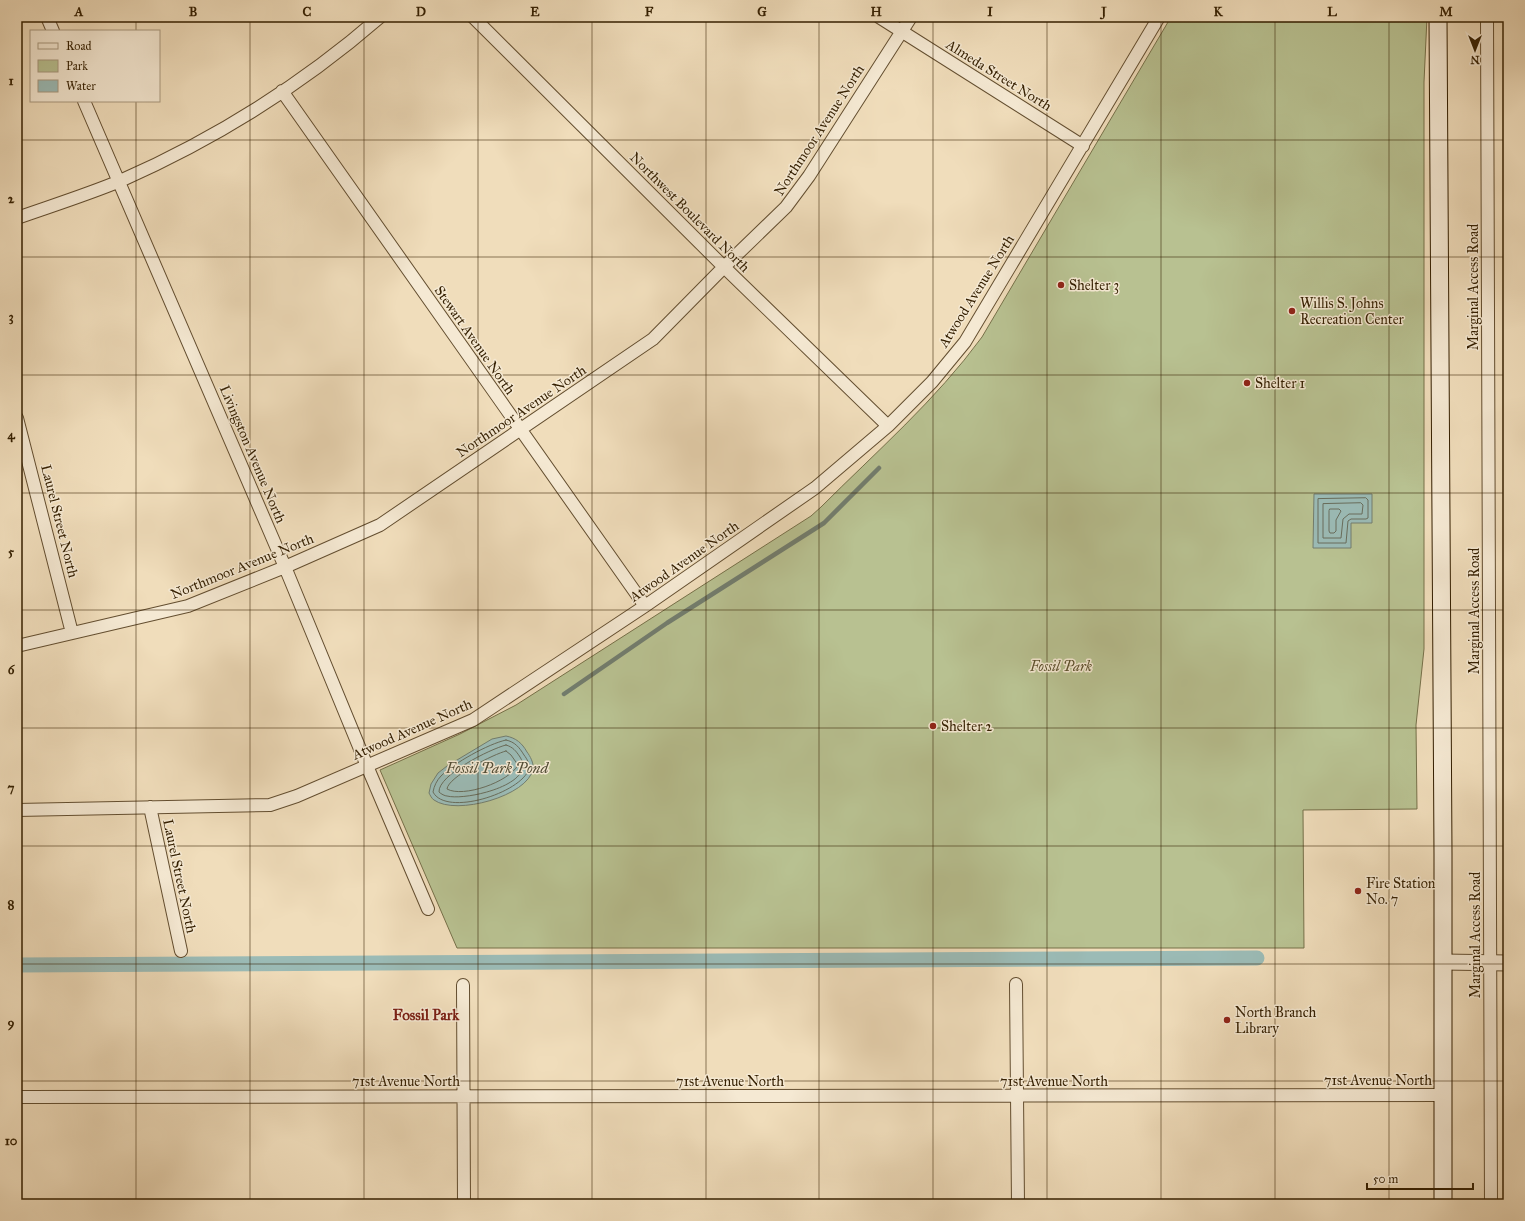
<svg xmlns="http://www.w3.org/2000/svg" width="1525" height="1221" viewBox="0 0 1525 1221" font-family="'IM FELL Great Primer',serif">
  <rect width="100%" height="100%" fill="#f0ddbb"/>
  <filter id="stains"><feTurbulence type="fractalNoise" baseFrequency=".005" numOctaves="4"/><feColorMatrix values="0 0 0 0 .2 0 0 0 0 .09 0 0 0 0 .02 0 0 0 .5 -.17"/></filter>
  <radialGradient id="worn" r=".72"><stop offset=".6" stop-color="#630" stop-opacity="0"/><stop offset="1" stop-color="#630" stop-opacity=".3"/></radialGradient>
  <!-- green -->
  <path fill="#b8c191" stroke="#767049" d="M1171,17H1427L1424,82V649L1416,725L1417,809L1303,810L1304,948H457L380,770L460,734L516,705L811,516L821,507C876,452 936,400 982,337Z"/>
  <!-- water -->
  <path fill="#9bbbb6" stroke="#727d6e" d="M1314,494H1372V523H1351V548H1313Z
    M506,736C516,738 522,743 527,752C530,756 534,763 533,769C528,796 456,816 434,800C432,799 430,795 429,793L431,784L438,773L447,766L492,739Z"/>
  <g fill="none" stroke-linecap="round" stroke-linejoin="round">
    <!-- shore -->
    <path stroke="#686d5c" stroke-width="1" d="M1366,498L1368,500V518L1366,519H1351L1348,521L1346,543H1318V499Z
      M1361,503L1363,505L1362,514H1349L1343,519L1341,538H1323V504Z
      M1330,509H1339L1341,511L1336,520V531L1334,533H1330L1329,531V511Z
      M506,740C515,742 519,747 524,755C527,759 530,764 529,769C521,793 446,817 433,792C434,786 437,780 441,776C454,763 488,744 506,740Z
      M506,745C513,747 516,751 520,757C538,784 466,801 447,796C445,796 441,794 439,792C438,775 490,749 506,745Z
      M506,751L511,755L518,765C509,782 463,798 447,789C448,777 494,754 506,751Z"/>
    <!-- stream -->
    <path stroke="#727d6e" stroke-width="4.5" d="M564,694L667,623L824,523L879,468"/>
    <!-- canal -->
    <path stroke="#9bbbb6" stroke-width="15" d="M17,965L1257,958"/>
    <!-- minor casing -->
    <g stroke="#634e30" stroke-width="14">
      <path id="minor" d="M47,17L53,31
        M473,17L724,267L888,426
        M879,17L1083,146
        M1487,17L1491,1204
        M282,91L645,606
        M84,101L285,567L367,766L428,909
        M17,218C51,206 86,195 120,181C213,140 303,84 380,17
        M17,418L72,633
        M17,646L188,606L285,567L380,525L653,339L724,267L786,207L809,176L911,17
        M150,807L181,951
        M17,810L270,805L297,796L473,720L645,606L815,488L888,426L932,382L965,342L1159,17
        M1016,984L1018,1204
        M463,985L464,1204
        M17,1097L1443,1095"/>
    </g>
    <!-- tertiary casing -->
    <g stroke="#634e30" stroke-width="17">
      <path id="tertiary" d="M1443,962L1508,963"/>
    </g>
    <!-- secondary casing -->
    <g stroke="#341f01" stroke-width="19">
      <path id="secondary" d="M1438,17L1443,854V1204"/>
    </g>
    <!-- minor -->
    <use href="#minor" stroke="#f5e9d3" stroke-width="12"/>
    <!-- tertiary -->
    <use href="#tertiary" stroke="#f5e9d3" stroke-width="15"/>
    <!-- secondary -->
    <use href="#secondary" stroke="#f5e9d3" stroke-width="17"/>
  </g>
  <!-- grid -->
  <path fill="none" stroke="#341f01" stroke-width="1" stroke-opacity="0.55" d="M136,17V31M250,17V1204M364,17V1204M478,17V1204M592,17V1204M706,17V1204M819,17V1204M933,17V1204M1047,17V1204M1161,17V1204M1275,17V1204M1389,17V1204M136,101V1204M17,140H1508M17,257H1508M17,375H1508M17,493H1508M17,610H1508M17,728H1508M17,846H1508M17,964H1508M17,1081H1508"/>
  <!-- markers -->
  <g fill="#8f2418" stroke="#f5e9d3" stroke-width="1.5">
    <circle cx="1061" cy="285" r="4"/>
    <circle cx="1292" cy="311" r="4"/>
    <circle cx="1247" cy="383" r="4"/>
    <circle cx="933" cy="726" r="4"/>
    <circle cx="1358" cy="891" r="4"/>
    <circle cx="1227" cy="1020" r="4"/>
  </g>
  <g text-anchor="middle" stroke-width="3" stroke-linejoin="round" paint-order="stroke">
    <!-- street labels -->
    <g font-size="14" fill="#341f01" stroke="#f5e9d3">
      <text transform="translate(999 75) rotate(32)" y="5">Almeda Street North</text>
      <text transform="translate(819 130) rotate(-57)" y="5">Northmoor Avenue North</text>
      <text transform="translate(690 212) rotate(45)" y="5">Northwest Boulevard North</text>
      <text transform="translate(1473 287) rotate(-90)" y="5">Marginal Access Road</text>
      <text transform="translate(976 291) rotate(-58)" y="5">Atwood Avenue North</text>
      <text transform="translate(475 340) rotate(55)" y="5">Stewart Avenue North</text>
      <text transform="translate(521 411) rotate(-34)" y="5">Northmoor Avenue North</text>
      <text transform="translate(253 454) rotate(67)" y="5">Livingston Avenue North</text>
      <text transform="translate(60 521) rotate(76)" y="5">Laurel Street North</text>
      <text transform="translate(684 561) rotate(-35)" y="5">Atwood Avenue North</text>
      <text transform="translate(242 566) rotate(-22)" y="5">Northmoor Avenue North</text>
      <text transform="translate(1474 611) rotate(-90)" y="5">Marginal Access Road</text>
      <text transform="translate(412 729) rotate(-24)" y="5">Atwood Avenue North</text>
      <text transform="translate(180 876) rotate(78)" y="5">Laurel Street North</text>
      <text transform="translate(1475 935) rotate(-90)" y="5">Marginal Access Road</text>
      <text x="1378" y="1085">71st Avenue North</text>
      <text x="406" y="1086">71st Avenue North</text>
      <text x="730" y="1086">71st Avenue North</text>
      <text x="1054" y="1086">71st Avenue North</text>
    </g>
    <!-- poi labels -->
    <g font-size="14" fill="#341f01" stroke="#f5e9d3" text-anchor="start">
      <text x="1069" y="290">Shelter 3</text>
      <text x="1300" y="308">Willis S. Johns<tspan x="1300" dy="16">Recreation Center</tspan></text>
      <text x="1255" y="388">Shelter 1</text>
      <text x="941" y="731">Shelter 2</text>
      <text x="1366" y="888">Fire Station<tspan x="1366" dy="16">No. 7</tspan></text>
      <text x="1235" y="1017">North Branch<tspan x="1235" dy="16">Library</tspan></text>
    </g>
    <!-- park labels -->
    <g font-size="14" font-style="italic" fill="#5c502c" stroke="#f5e9d3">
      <text x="1061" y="671">Fossil Park</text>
    </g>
    <!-- water labels -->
    <g font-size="15" font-style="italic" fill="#534e37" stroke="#f5e9d3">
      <text x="497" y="773">Fossil Park Pond</text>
    </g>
    <!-- neighbourhood labels -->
    <g font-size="15" font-weight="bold" fill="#7a1f14" stroke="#f5e9d3">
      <text x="426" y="1020">Fossil Park</text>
    </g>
  </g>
  <!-- margin -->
  <rect width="1525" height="1221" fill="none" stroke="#f0ddbb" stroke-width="44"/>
  <!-- legend -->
  <rect x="30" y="30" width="130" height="72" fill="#f5e9d3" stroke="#a8987f"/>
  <rect x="38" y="43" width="20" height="6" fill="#f5e9d3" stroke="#a8987f"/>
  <text x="66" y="50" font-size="12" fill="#341f01">Road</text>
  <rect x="38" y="60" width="20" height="12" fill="#b8c191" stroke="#a8987f"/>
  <text x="66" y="70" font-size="12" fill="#341f01">Park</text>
  <rect x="38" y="80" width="20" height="12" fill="#9bbbb6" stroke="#a8987f"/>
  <text x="66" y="90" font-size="12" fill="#341f01">Water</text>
  <!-- north arrow -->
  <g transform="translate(1475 50) rotate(180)" stroke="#f5e9d3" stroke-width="3" paint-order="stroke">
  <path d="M0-3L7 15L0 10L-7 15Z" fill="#341f01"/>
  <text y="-6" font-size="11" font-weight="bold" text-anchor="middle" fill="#341f01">N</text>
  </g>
  <!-- scale -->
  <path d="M1367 1183v6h106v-6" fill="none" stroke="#341f01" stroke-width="2"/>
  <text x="1373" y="1183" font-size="12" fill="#341f01" stroke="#f5e9d3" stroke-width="3" paint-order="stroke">50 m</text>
  <rect x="22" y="22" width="1481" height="1177" fill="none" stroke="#341f01" stroke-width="1.5"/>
  <g font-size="13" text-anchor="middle" font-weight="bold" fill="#341f01">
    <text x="79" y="16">A</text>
    <text x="193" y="16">B</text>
    <text x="307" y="16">C</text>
    <text x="421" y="16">D</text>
    <text x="535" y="16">E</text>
    <text x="649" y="16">F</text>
    <text x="762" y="16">G</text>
    <text x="876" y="16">H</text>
    <text x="990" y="16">I</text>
    <text x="1104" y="16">J</text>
    <text x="1218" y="16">K</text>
    <text x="1332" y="16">L</text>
    <text x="1446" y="16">M</text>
    <text x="11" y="85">1</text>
    <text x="11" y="203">2</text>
    <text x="11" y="321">3</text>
    <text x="11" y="439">4</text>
    <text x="11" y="556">5</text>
    <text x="11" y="674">6</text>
    <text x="11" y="792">7</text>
    <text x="11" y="909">8</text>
    <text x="11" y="1027">9</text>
    <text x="11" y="1145">10</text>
  </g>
  <rect width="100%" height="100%" filter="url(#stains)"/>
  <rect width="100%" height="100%" fill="url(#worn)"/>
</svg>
